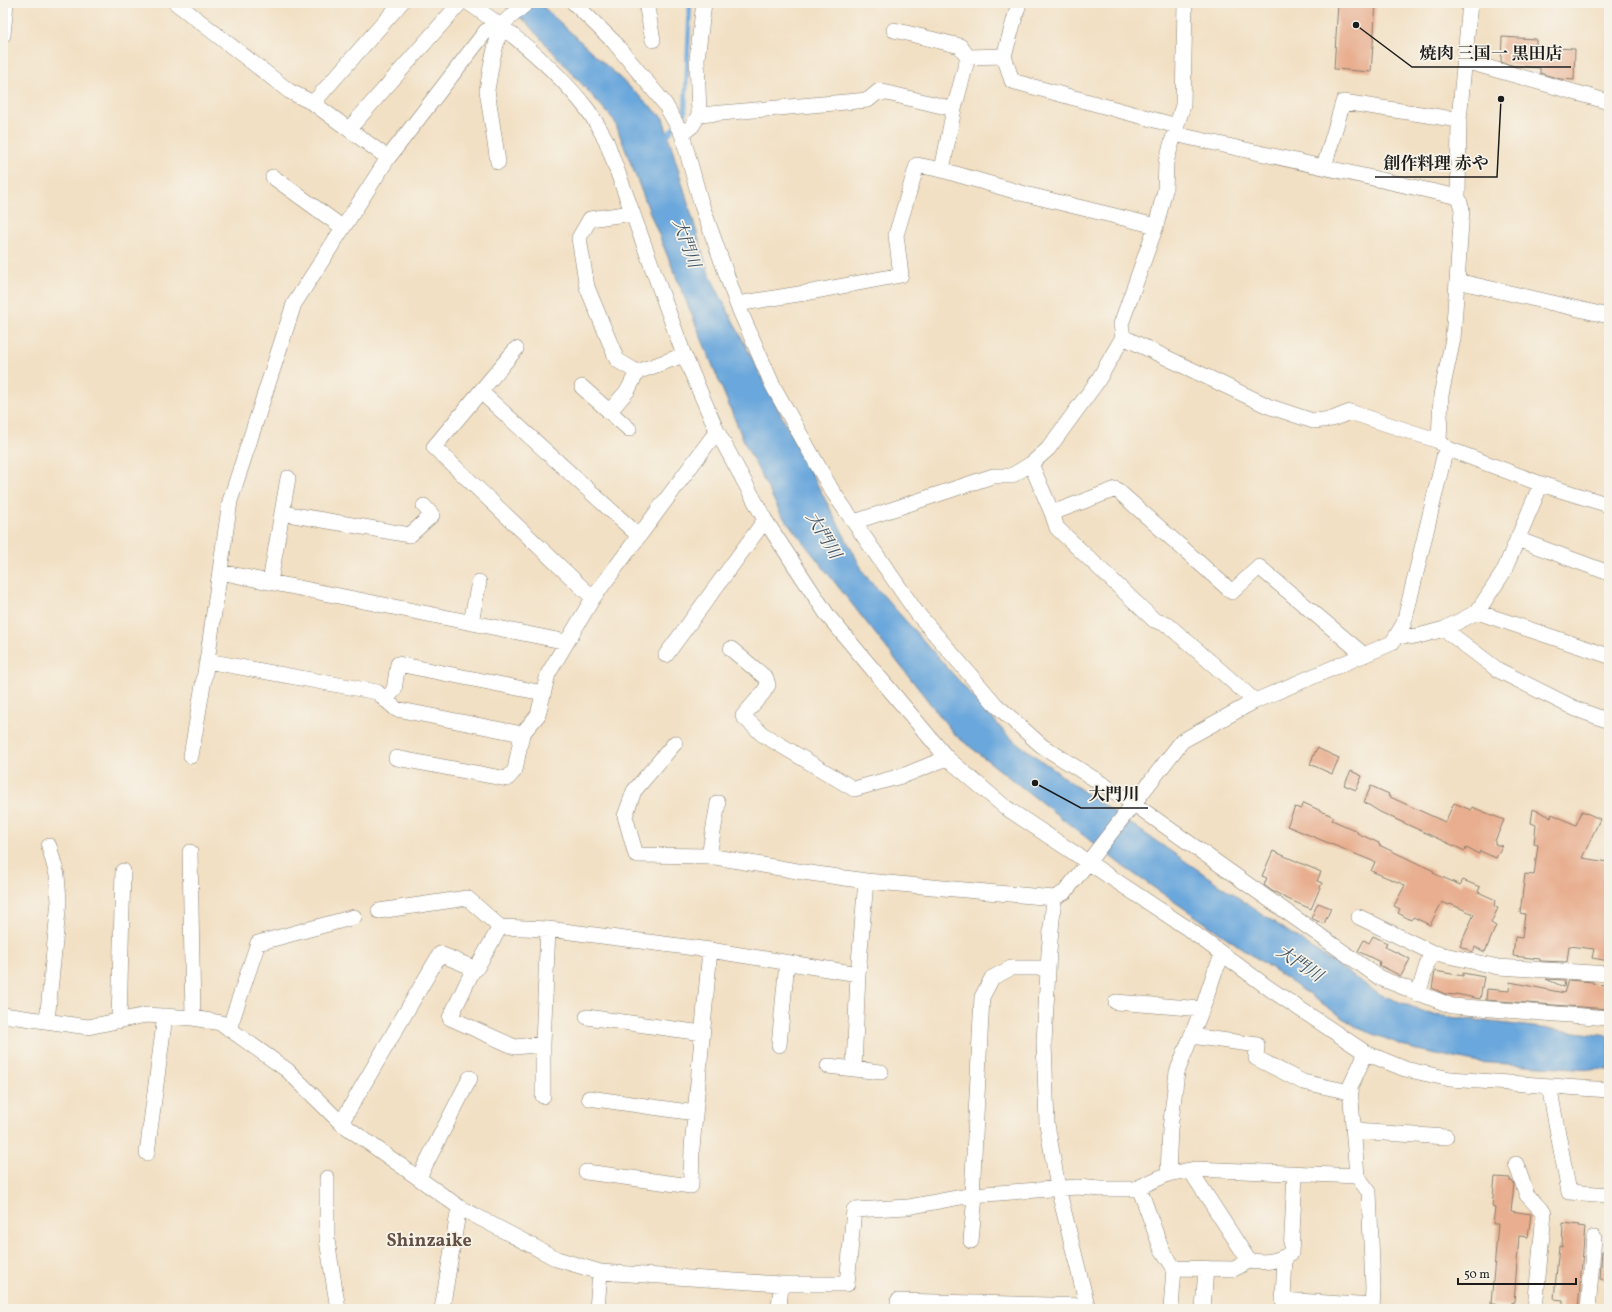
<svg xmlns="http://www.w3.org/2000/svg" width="1612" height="1312" viewBox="0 0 1612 1312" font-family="Vollkorn,'Noto Serif JP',serif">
  <rect width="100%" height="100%" fill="#f7f3e8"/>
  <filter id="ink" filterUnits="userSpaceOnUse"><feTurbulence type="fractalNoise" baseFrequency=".025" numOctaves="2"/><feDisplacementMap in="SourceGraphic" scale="8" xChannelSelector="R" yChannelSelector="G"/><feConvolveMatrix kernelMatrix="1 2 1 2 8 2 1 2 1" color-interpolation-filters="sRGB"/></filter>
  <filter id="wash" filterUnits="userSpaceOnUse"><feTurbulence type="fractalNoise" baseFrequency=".012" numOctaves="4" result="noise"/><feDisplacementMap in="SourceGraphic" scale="16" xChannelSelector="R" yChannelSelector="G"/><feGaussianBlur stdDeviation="0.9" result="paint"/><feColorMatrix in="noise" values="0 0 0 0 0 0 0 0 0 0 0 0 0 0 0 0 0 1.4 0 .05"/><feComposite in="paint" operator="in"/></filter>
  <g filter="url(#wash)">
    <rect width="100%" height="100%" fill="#f2e0c4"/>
    <!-- water -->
    <path fill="#6ba7dc" stroke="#44627c" d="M501,3H539L663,118L709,274L799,450L865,575L1008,736L1080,789L1379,994L1433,1015L1609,1036V1070L1474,1062L1413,1049L1358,1028L1124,867L955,735L781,514L745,444L654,223L614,120L526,22Z"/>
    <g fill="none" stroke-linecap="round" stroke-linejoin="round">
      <!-- stream -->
      <path stroke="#6ba7dc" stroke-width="4.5" d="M664,140L685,113L690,3"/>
    </g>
    <g id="blocks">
      <!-- building -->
      <path fill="#e8ae8f" d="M1338,3H1376L1371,72L1334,69Z
        M1502,37L1536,39V47L1575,49L1574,80L1560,79L1540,73V68L1515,66L1501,62Z
        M1317,748L1339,758L1332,774L1310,764Z
        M1351,771L1362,776L1356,790L1344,785Z
        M1371,786L1389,794L1388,796L1445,822L1454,803L1471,810L1472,807L1504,820L1495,841V844L1502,846L1496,858L1480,851L1479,854L1466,848L1465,851L1380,812L1364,802Z
        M1304,803L1334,817L1332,820L1357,831V833L1379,843V845L1434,871L1433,873L1460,885L1463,880L1480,887L1478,892L1496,900L1494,906L1498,908L1491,923L1496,926L1485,952L1475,947L1473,952L1460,946L1474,914L1450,904L1449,905L1442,902L1430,925L1413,917L1411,920L1398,913L1400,909L1394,906L1405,885L1371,871L1375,862L1287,826L1295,807L1301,809Z
        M1533,809L1551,817L1552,814L1576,825L1582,811L1600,819L1582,858L1609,862V961L1592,958L1594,949L1569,946L1567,962L1540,961V959L1513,956L1515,937L1522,938L1525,914L1520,913L1525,874L1534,875L1538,845L1534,844L1536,825L1531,823Z
        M1273,851L1321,872L1317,881L1322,883L1311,909L1283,897V896L1272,891L1264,885L1267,878L1262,876Z
        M1318,903L1331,908L1324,924L1311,918Z
        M1373,936L1387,943L1385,947L1410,959L1401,976L1379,965L1380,962L1358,951L1364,940L1369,943Z
        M1435,971L1463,976V973L1484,977L1480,999L1456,994V995L1445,994L1432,988Z
        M1546,979L1565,980L1564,987Z
        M1568,980L1593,982V984L1609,985L1608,1009L1486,1000L1487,989L1509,991L1510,982L1564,993Z
        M1495,1177L1510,1178V1181H1512L1514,1184L1511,1211L1531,1214L1528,1237L1519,1236L1514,1302H1512V1306L1491,1304L1498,1224H1493L1495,1208L1492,1207Z
        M1563,1223L1580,1225L1579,1226L1585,1227L1578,1309H1563V1300L1554,1299L1559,1246L1562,1247Z
        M1602,1251L1609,1252V1280L1600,1279Z"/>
    </g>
  </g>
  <g filter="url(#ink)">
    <use href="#blocks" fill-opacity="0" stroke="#877e70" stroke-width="1"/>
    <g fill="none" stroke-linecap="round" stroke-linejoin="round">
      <!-- street casing -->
      <g stroke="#877e70" stroke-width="16">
        <path id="street" d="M176,3L289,91L313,103L388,158
          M469,3C511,32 555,68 587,109C594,118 600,130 606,140L684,355L717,431L765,520L828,616L947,758L1005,807L1187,928L1270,989L1366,1053L1405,1069L1450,1079L1609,1090
          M574,3L614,42L665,104L682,134L701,203L737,304L773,386L831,489L917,613L995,704L1042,746L1134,804L1380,978L1452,1006L1609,1018
          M646,3L653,40
          M1019,3L1004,56L1012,81L1177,126
          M1470,3L1459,120L1458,197L1462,209L1453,339L1441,395L1439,441L1446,448L1541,484L1609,505
          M3,35L6,3
          M968,57L1004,56
          M1465,61L1609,102
          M313,103L401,3
          M699,115L868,100L879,91L954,109L968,57L960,46L894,30
          M349,129L460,3
          M682,134L692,126L699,115L697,59L704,3
          M1174,134L1458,197
          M498,162L487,90L492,61L501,25
          M1324,167L1343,102L1459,120
          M942,170L1025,194L1156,226L1121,324L1123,337L1268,406L1313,421L1332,419L1350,412L1439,441
          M273,177L342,227
          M632,213L590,219L579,238L587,287L617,360L637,372L684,355
          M1156,226L1165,190L1166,162L1183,105L1185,3
          M1457,281L1609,316
          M737,304L811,292L901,275L896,235L917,165L942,170L954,109
          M516,349L434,447L593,598
          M582,387L629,429
          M481,392L639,536
          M609,412L628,390L637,372
          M1031,464L1052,513L1116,489L1232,592L1259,567L1364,655
          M282,513L410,535L432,515L424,506
          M1052,513L1057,528L1154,620L1168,625L1255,701
          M854,522L993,476H1011L1031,464L1048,449L1097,382L1123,337
          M1517,539L1609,573
          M220,572L567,642
          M270,582L288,478
          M1477,612L1609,656
          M471,622L479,582
          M1444,629L1498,670L1576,709L1609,721
          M1398,634L1415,637L1444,629L1477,612L1503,573L1541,484
          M731,649L766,678L768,685L763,693L743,716L762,734L854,789L905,775L947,758
          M666,655L765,520
          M207,661L377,692L396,709L522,734L538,715L548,674L593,598L717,431
          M385,700L394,690L398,664L543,693
          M675,743L634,791L625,816L636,855L709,856
          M191,756L207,661L230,501L294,304L388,158L486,31L501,25L527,3
          M396,758L507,779L515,770L522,734
          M718,803L709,856L803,872L866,881
          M190,852L193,1018
          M1359,917L1431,952L1418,994
          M500,927L548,929L543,1044
          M548,929L710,950L692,1148L691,1186L586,1172
          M710,950L858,974L866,881L1054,898
          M1431,952L1498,967L1609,974
          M1223,955L1215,971L1204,1004L1177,1072L1170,1129L1168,1174L1195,1169L1357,1176
          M474,968L450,1018L515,1047L543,1044V1096
          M1116,1002L1202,1009
          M3,1015L88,1027L146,1015L193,1018L221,1023L287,1070L341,1123L459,1207L557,1259L600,1272L781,1284H847L854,1210L908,1207L972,1195L1077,1187L1101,1189H1135L1168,1174
          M587,1017L702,1033
          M47,1021L59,901L57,875L49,846
          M119,1021L123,871
          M229,1029L258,943L354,917
          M1191,1036L1257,1045L1256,1058L1303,1082L1350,1092
          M779,1045L787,962
          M1366,1053L1350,1087L1357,1176L1369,1192L1373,1288L1372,1309
          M828,1066L881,1072
          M854,1068L858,974
          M1549,1086L1569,1192L1609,1195
          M589,1098L695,1113
          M341,1123L440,954L476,969L500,927L467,898L379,911
          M1354,1131L1446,1137
          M147,1153L165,1016
          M1516,1164L1527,1195L1544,1213L1535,1309
          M1190,1170L1249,1261C1265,1263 1277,1262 1291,1253L1295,1175
          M419,1177L470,1078
          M327,1178V1240L338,1309
          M1139,1187L1161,1248L1174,1268L1234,1269L1249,1261
          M972,1195L982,997L992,978L1011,968H1048
          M971,1241L975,1195
          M1285,1257L1283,1300L1372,1306
          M442,1309L459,1207
          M597,1309L600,1272
          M779,1309L781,1284
          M898,1309V1301L1087,1306
          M1088,1309L1058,1188L1047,1124L1044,1043L1049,952L1054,898L1065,892L1182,741L1255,701L1392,643L1404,623L1446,448
          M1171,1309L1174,1268
          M1203,1309L1206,1268
          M1588,1309L1594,1238"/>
      </g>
      <!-- street -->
      <use href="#street" stroke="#fff" stroke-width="15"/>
    </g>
  </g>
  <g text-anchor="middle" stroke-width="3.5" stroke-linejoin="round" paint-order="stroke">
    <!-- water labels -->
    <g font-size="17" font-style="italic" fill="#3c5469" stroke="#f7f3e8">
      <text transform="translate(687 243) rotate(70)" y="6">大門川</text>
      <text transform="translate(824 535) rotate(59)" y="6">大門川</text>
      <text transform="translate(1300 963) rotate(34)" y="6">大門川</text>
    </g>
    <!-- quarter labels -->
    <g font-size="18" font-weight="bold" fill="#634f44" stroke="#f7f3e8">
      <text x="429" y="1246">Shinzaike</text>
    </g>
  </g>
  <!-- callouts -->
  <path fill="none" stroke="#1c1c1c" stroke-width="1.5" d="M1356 25L1412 67H1571M1501 99L1497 177H1375M1035 783L1081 808H1148"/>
  <g fill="#1c1c1c" stroke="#f7f3e8" stroke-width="1.5">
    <circle cx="1356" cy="25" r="4"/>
    <circle cx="1501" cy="99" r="4"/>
    <circle cx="1035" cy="783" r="4"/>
  </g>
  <g font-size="17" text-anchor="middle" font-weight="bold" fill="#1c1c1c" stroke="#f7f3e8" stroke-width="3.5" stroke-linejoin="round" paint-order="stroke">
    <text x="1491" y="59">焼肉 三国一 黒田店</text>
    <text x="1436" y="169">創作料理 赤や</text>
    <text x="1114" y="800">大門川</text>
  </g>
  <!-- margin -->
  <rect width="1612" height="1312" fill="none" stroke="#f7f3e8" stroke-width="16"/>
  <!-- scale -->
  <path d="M1458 1278v6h118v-6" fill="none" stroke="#1c1c1c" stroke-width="2"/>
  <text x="1464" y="1278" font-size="12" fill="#1c1c1c" stroke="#f7f3e8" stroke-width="3" paint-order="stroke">50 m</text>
</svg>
